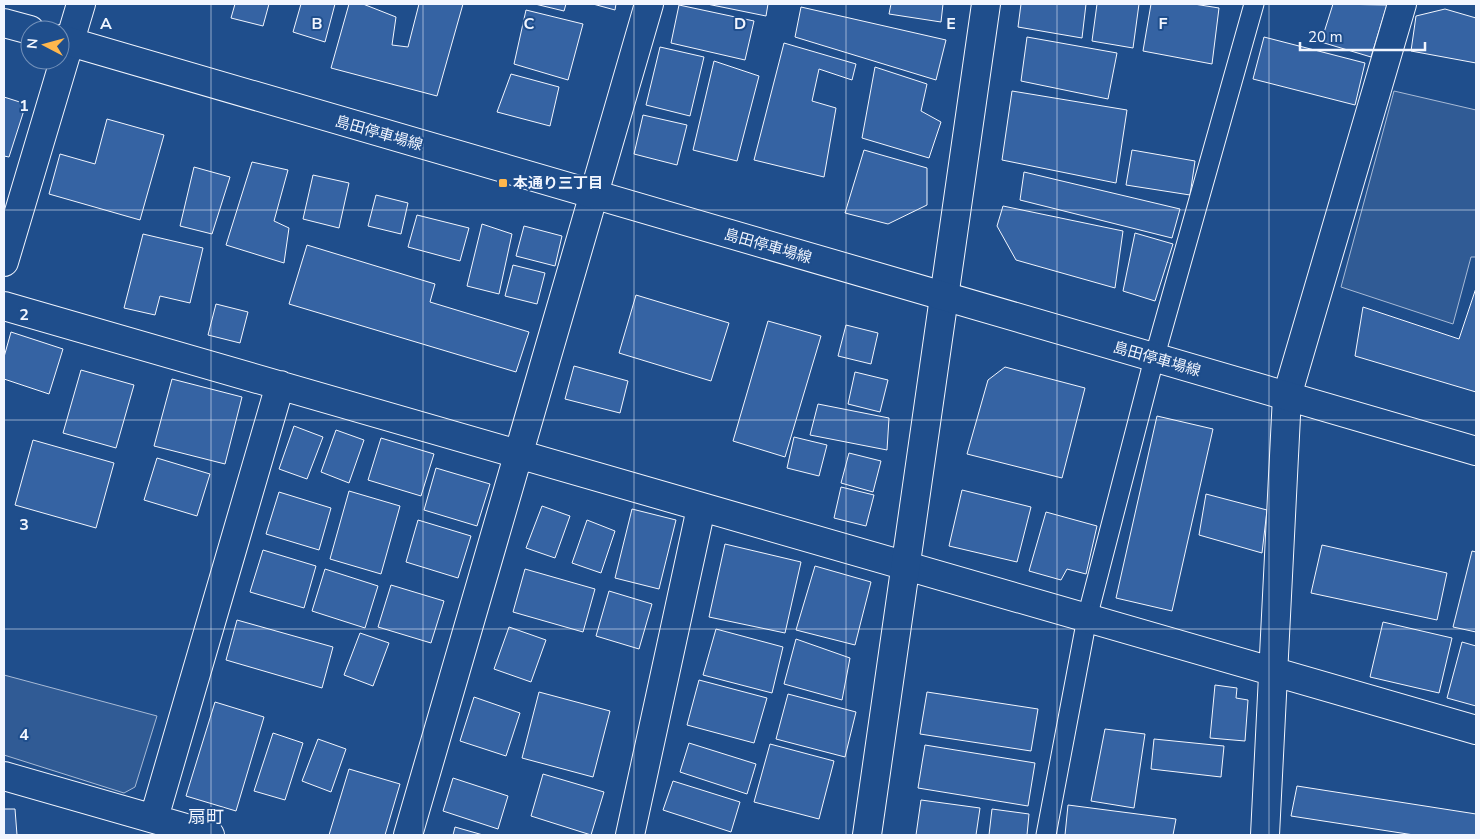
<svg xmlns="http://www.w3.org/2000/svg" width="1480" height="839" viewBox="0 0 1480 839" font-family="'Nunito Sans','Noto Sans JP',sans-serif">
  <rect width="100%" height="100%" fill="#1f4e8c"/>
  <!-- built -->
  <path fill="#305b95" stroke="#a8bbd7" d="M1394,91L1476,110V257H1471L1453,324L1341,287Z
    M4,675L157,716L135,787L124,793L4,755Z"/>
  <!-- building -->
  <path fill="#3563a3" stroke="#f2f6ff" d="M235,4H269L263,26L231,18Z
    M301,4H335L325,42L293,32Z
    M349,4H363L396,17L392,45L408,47L419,4H463L437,96L331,68Z
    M535,4H566L564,11Z
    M593,4H616L615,10Z
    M707,4H768L766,16Z
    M891,4H943L941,22L889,14Z
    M1021,4H1086L1082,38L1018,27Z
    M1097,4H1139L1133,48L1092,41Z
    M1151,4H1194L1219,8L1212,64L1143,51Z
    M1333,4L1387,5L1371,57L1321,42Z
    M679,5L754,21L745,60L671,43Z
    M801,7L946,40L936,80L795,37Z
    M1445,9L1476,18V63L1411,51L1416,16Z
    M526,10L583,24L568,80L514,64Z
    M1027,37L1117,53L1108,99L1021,81Z
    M1264,37L1365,63L1355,105L1253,79Z
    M784,43L856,64L852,80L819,69L812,101L836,108L824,177L754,160Z
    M660,47L704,57L690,116L646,105Z
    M714,61L759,76L737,161L693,150Z
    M875,67L927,84L921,111L941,122L929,158L862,138Z
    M511,74L559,87L550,126L497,112Z
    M1012,91L1127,110L1116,183L1002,160Z
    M4,97L26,104L9,157L4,156Z
    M643,115L687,125L677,165L634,154Z
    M107,119L164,135L140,220L49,194L60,154L95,164Z
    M864,150L927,168V205L888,224L845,213Z
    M1132,150L1195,161L1190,195L1126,185Z
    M252,162L288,170L274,221L289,228L284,263L226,245Z
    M194,167L230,177L212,234L180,226Z
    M1024,172L1180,209L1172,238L1020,200Z
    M313,175L349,183L339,228L303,219Z
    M376,195L408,203L401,234L368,226Z
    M1003,206L1123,231L1115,288L1016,260L997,226Z
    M417,215L469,228L460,261L408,247Z
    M482,224L512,234L499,294L467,286Z
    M524,226L562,236L555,266L516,256Z
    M1135,233L1173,244L1155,301L1123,291Z
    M143,234L203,248L190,303L160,296L155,315L124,308Z
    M307,245L435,284L430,302L529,332L516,372L289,304Z
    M513,265L545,273L537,304L505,296Z
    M1476,288V392L1355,356L1363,307L1459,339Z
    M636,295L729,323L711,381L619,353Z
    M216,304L248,312L240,343L208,335Z
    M768,321L821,336L785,457L733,441Z
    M846,325L878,333L871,364L838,356Z
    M11,332L63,349L49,394L4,379V357Z
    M574,366L628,381L620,413L565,399Z
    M1005,367L1085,388L1062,478L967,454L988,380Z
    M81,370L134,385L116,448L63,433Z
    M855,372L888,380L880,412L848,404Z
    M172,379L242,397L225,464L154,446Z
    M818,404L889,418L887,450L810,435Z
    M1157,416L1213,429L1172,611L1116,598Z
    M294,426L323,437L307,479L279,469Z
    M336,430L364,440L349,483L321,472Z
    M794,437L827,445L819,476L787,468Z
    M381,438L434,454L421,496L368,480Z
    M33,440L114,463L96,528L15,505Z
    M849,453L881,461L873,492L841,483Z
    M157,458L210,474L197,516L144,500Z
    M436,468L490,484L477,526L424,510Z
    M841,487L874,495L866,526L834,518Z
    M962,490L1031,507L1017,562L949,546Z
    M349,491L400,506L381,574L330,559Z
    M279,492L331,508L319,550L266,534Z
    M1206,494L1267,510L1262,553L1199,535Z
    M542,506L570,516L555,558L526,548Z
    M632,509L676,520L659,589L615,578Z
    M1046,512L1097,526L1086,574L1067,569L1061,580L1029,571Z
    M418,520L471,536L458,578L406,562Z
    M587,520L615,531L601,573L572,563Z
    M725,544L801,562L785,633L709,617Z
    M1322,545L1447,573L1437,620L1311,593Z
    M263,550L316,566L304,608L250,592Z
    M1472,551L1476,552V632L1453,627Z
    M815,566L871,582L855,645L796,630Z
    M325,569L378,586L365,628L312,611Z
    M525,569L595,589L583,632L513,612Z
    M391,585L444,601L431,643L378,627Z
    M609,591L652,604L639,649L596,636Z
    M237,620L333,647L322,688L226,660Z
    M1383,622L1452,638L1439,693L1370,677Z
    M509,627L546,640L531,682L494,669Z
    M716,629L783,647L772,693L703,675Z
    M360,633L389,643L373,686L344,675Z
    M796,639L850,658L842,700L784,684Z
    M1462,642L1476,646V706L1447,698Z
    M699,680L767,698L754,743L687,725Z
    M1215,685L1237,688L1236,698L1248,700L1245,741L1210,738Z
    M539,692L610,711L593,777L522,758Z
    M927,692L1038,709L1031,751L920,734Z
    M788,694L856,712L845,757L776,739Z
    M474,697L520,713L506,756L460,741Z
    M215,702L264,717L236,811L186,796Z
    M1105,729L1145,734L1134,808L1091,801Z
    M273,733L303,743L285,800L254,791Z
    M318,739L346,749L331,792L302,781Z
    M1154,739L1224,746L1221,777L1151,769Z
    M689,743L756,764L747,794L680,772Z
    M770,744L834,761L819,819L754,802Z
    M925,745L1035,763L1028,806L918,788Z
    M349,769L400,784L385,835H329Z
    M543,774L604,792L591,835L531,816Z
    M453,778L508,796L498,829L443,811Z
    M673,781L740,802L731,832L663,810Z
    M1297,786L1476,814V835H1414L1291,816Z
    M921,800L980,808L976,835H916Z
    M1068,805L1176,819L1173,835H1065Z
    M4,809H15L17,835H4Z
    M992,809L1029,814L1027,835H989Z
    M455,827L483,835H453Z"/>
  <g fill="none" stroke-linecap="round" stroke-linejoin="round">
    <!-- lane casing -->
    <g stroke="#f2f6ff" stroke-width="21">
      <path id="lane" d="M1046,835L1087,618L1154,359L1254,4"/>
    </g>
    <!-- street casing -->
    <g stroke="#f2f6ff" stroke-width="30">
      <path id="street" d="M4,262L81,4
        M4,306L1476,730
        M4,776L210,835
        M154,818L280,385
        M408,835L649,4
        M630,835L701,508
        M1265,835L1287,396L1402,4"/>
    </g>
    <!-- secondary casing -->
    <g stroke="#f2f6ff" stroke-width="30">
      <path id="secondary" d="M867,835L986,4"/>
    </g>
    <!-- primary casing -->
    <g stroke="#f2f6ff" stroke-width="30">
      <path id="primary" d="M4,23L30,30
        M60,39L1476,451"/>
    </g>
    <!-- lane -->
    <use href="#lane" stroke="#1f4e8c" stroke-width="19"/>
    <!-- street -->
    <use href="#street" stroke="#1f4e8c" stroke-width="28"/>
    <!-- secondary -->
    <use href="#secondary" stroke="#1f4e8c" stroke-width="28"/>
    <!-- primary -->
    <use href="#primary" stroke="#1f4e8c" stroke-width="28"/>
  </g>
  <!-- grid -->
  <path fill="none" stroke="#f2f6ff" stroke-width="1" stroke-opacity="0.55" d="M211,4V835M423,4V835M634,4V835M846,4V835M1057,4V835M1269,4V835M4,210H1476M4,420H1476M4,629H1476"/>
  <!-- markers -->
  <rect fill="#ffb74d" stroke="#1f4e8c" stroke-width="2" x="498" y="178" width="10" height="10" rx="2.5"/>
  <g text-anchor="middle" stroke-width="4" stroke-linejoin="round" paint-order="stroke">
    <!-- street labels -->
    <g font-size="15" fill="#f2f6ff" stroke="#1f4e8c">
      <text transform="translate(379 133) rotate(16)" y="5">島田停車場線</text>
      <text transform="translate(768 246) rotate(16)" y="5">島田停車場線</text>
      <text transform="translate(1157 359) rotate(16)" y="5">島田停車場線</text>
    </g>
    <!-- poi labels -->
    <g font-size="15" font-weight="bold" fill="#f2f6ff" stroke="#1f4e8c" text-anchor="start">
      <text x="513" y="188">本通り三丁目</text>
    </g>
    <!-- quarter labels -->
    <g font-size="18" fill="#f2f6ff" stroke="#1f4e8c">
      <text x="206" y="823">扇町</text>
    </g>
  </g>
  <g font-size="16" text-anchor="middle" font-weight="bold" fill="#f2f6ff" stroke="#1f4e8c" stroke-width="4" stroke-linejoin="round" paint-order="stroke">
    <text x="106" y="29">A</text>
    <text x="317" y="29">B</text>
    <text x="529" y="29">C</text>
    <text x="740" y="29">D</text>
    <text x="951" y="29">E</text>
    <text x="1163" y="29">F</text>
    <text x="24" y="111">1</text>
    <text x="24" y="320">2</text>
    <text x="24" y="530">3</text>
    <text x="24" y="740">4</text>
  </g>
  <!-- border -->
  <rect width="1480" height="839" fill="none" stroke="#f2f6ff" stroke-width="10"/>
  <!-- north arrow -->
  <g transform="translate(45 45) rotate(276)"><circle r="24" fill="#1f4e8c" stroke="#7391ba"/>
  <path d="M0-4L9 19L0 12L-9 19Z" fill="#ffb74d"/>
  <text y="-8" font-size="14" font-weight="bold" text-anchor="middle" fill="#f2f6ff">N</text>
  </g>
  <!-- scale -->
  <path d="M1300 42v8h125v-8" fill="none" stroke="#f2f6ff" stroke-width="2.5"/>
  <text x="1308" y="42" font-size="15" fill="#f2f6ff" stroke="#1f4e8c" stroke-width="4" paint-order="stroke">20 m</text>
</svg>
